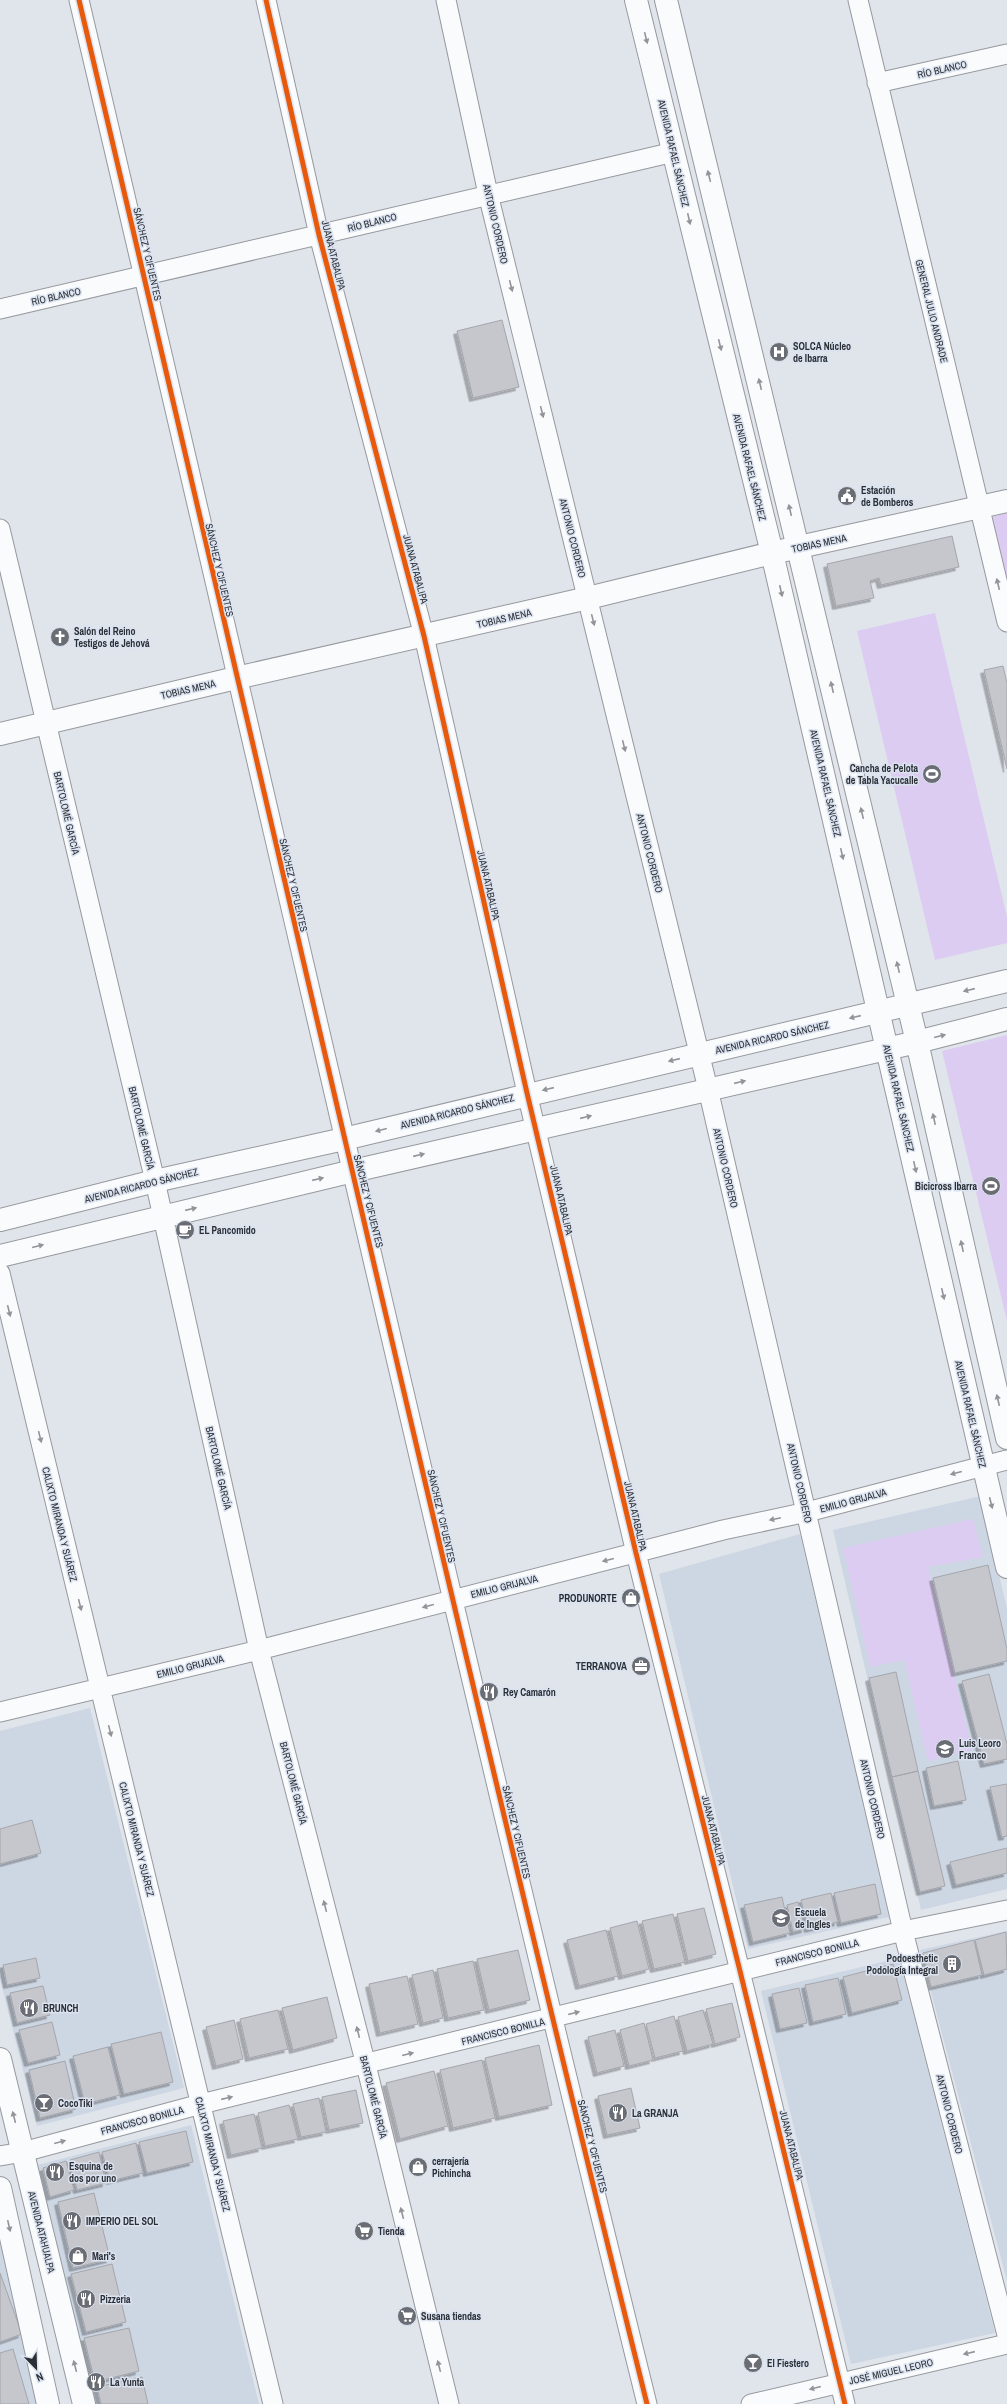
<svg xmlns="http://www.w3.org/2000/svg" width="1007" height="2404" viewBox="0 0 1007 2404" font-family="'Archivo Narrow',sans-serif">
  <defs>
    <filter id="shadow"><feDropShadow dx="-3.5" dy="3.5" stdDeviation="0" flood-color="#0004"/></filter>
  </defs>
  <rect width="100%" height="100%" fill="#e0e4eb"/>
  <!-- built -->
  <path fill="#cdd6e3" d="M981,1496L1007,1609V1889L921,1910L833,1530Z
    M800,1534L889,1917L748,1949L659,1574Z
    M90,1708L184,2088L37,2126L0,1979V1731Z
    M1007,1931V2281L920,1950Z
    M899,1958L995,2333L851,2364L761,1991Z
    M191,2125L259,2404H95L38,2165Z
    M0,2232L37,2404H0Z"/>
  <!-- green -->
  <path fill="#ddccf2" d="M1007,513V578L992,517Z
    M935,613L1007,917V943L935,960L857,631Z
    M1007,1035V1321L942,1051Z
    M973,1519L983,1557L928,1567L972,1750L928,1761L904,1660L870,1667L843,1548Z"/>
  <!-- building -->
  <path fill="#c5c7cc" stroke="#a4a6ac" filter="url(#shadow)" d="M502,320L519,387L473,398L457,331Z
    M952,536L959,567L881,585L879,578L870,581L874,598L836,606L827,564Z
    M1003,666L1007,683V769L984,670Z
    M988,1565L1007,1649V1661L955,1673L933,1578Z
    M896,1672L918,1771L892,1777L869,1678Z
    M989,1674L1007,1744V1759L984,1764L962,1681Z
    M958,1761L966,1800L934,1806L926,1768Z
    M918,1771L945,1886L920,1892L892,1777Z
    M1007,1784V1836L1002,1837L990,1787Z
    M32,1820L41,1853L0,1864V1829Z
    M1007,1848V1873L956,1885L950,1862Z
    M875,1884L881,1914L841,1923L834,1893Z
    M831,1893L838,1922L808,1929L801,1900Z
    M782,1897L790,1933L753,1942L744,1905Z
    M798,1902L805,1929L793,1932L787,1905Z
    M704,1908L716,1954L688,1961L677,1914Z
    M673,1914L685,1962L654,1969L642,1921Z
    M637,1921L649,1969L622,1976L610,1928Z
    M606,1930L618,1976L579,1986L567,1940Z
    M1006,1932L1007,1969L984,1975L975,1940Z
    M974,1940L982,1975L931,1987L923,1953Z
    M518,1950L530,2000L489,2010L477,1959Z
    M36,1958L40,1978L7,1985L3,1965Z
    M473,1961L484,2010L448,2018L437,1969Z
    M893,1964L902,2000L852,2013L843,1977Z
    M433,1970L443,2018L423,2023L412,1975Z
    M407,1976L418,2024L380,2033L369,1984Z
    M838,1978L846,2014L813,2022L805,1985Z
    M43,1986L50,2015L17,2023L10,1993Z
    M799,1988L807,2023L780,2029L772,1994Z
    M327,1997L337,2038L293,2050L282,2008Z
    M732,2003L740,2037L715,2044L706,2009Z
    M278,2010L288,2049L249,2058L240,2019Z
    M703,2010L713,2044L687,2051L678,2017Z
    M674,2016L683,2051L655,2058L646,2024Z
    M234,2020L243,2059L216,2066L206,2027Z
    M52,2022L60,2055L28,2063L19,2030Z
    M644,2023L653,2060L629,2066L620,2030Z
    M615,2030L624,2066L597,2073L588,2037Z
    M161,2032L173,2082L124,2094L111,2044Z
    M539,2045L552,2105L499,2117L485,2058Z
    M108,2047L120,2095L85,2104L73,2056Z
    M482,2060L495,2118L453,2128L440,2070Z
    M65,2061L76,2109L40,2118L29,2070Z
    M434,2071L448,2126L400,2139L386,2083Z
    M631,2088L640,2128L607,2135L598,2096Z
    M356,2090L363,2123L329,2130L322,2097Z
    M319,2098L326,2132L301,2137L293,2104Z
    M289,2105L298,2139L265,2146L258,2113Z
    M254,2114L262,2148L231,2155L223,2121Z
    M186,2131L193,2162L147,2173L139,2142Z
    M136,2143L143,2173L110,2181L102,2152Z
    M99,2152L106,2183L77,2190L70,2160Z
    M66,2161L74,2190L50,2197L43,2168Z
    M94,2193L110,2259L73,2268L58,2202Z
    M112,2264L126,2322L86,2332L71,2274Z
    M0,2273L22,2334L0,2342Z
    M129,2328L139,2371L95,2382L84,2338Z
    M13,2349L29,2404H0V2353Z
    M142,2377L148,2404H101L97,2387Z"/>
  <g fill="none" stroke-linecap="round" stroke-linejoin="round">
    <!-- street casing -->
    <g stroke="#96999e" stroke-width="21">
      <path id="street" d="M79,0C268,801 449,1605 647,2404
        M266,0L319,235L424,636L527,1093L636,1553L740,1971L845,2404
        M446,0L488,194L708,1089L903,1931L1007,2335
        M858,0L1007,622
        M877,83L1007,54
        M0,309L674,152
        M0,529L155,1181L259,1650L366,2065L449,2404
        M0,1273L273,2404
        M0,1712L259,1650L723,1530L807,1512L1007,1460
        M0,2156L23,2152L201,2104L903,1931L1007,1910
        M751,2404L1007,2344"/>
    </g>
    <!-- secondary casing -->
    <g stroke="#96999e" stroke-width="24">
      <path id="secondary" d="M636,0L772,553L1007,1567
        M666,0L917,1042L1007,1438
        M0,734L236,678L588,598L772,553L1007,501
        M0,1220L155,1181L344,1139L1007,981
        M0,1256L353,1171L917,1042L1007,1019
        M0,2059L84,2404
        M0,2188L48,2404"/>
    </g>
    <!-- street -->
    <use href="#street" stroke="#fafbfc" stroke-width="19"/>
    <!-- secondary -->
    <use href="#secondary" stroke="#fafbfc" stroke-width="22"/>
    <!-- cycleway casing -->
    <g stroke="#dbe3f0" stroke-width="8">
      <path id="cycleway" d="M79,0C268,801 449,1605 647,2404
        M266,0L319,235L424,636L527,1093L636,1553L740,1971L845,2404"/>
    </g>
    <!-- cycleway -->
    <use href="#cycleway" stroke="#e8590c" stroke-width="5"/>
  </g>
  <!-- one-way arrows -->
  <defs><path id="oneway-solid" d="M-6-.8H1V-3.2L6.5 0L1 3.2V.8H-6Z"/></defs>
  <g fill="#929498">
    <use href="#oneway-solid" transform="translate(646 38) rotate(76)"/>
    <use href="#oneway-solid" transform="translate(709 176) rotate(-104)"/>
    <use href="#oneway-solid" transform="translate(689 219) rotate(77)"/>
    <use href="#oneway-solid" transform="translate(511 286) rotate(76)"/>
    <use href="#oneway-solid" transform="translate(720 345) rotate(76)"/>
    <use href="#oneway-solid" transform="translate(760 384) rotate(-103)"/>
    <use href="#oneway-solid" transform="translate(542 412) rotate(76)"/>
    <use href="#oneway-solid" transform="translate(790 510) rotate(-103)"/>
    <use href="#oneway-solid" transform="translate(998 584) rotate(-103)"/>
    <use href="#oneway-solid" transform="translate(781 591) rotate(77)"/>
    <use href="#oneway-solid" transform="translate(593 620) rotate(76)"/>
    <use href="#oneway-solid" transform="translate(832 687) rotate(-103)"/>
    <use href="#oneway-solid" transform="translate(624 746) rotate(76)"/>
    <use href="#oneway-solid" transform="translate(862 813) rotate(-103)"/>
    <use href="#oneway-solid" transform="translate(842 854) rotate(77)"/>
    <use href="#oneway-solid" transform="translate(898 967) rotate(-103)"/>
    <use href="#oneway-solid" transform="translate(969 990) rotate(167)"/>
    <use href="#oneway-solid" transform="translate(855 1017) rotate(167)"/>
    <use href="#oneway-solid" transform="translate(940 1036) rotate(-14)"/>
    <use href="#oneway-solid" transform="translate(674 1060) rotate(167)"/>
    <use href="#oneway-solid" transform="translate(740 1082) rotate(-13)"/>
    <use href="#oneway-solid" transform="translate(548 1089) rotate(167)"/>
    <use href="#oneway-solid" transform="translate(586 1117) rotate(-13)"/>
    <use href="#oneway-solid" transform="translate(934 1119) rotate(-102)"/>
    <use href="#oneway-solid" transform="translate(381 1130) rotate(166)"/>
    <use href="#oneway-solid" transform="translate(419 1155) rotate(-13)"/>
    <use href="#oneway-solid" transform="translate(915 1167) rotate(77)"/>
    <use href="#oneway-solid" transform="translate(318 1179) rotate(-13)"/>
    <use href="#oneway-solid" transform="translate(191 1209) rotate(-13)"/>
    <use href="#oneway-solid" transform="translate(38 1246) rotate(-14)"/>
    <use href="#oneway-solid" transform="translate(962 1246) rotate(-102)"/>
    <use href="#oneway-solid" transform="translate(943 1294) rotate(77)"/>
    <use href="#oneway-solid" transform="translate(9 1311) rotate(76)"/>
    <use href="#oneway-solid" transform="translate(998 1400) rotate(-103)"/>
    <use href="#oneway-solid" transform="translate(40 1437) rotate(76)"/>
    <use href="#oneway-solid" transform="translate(956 1473) rotate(165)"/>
    <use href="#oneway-solid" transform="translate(991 1503) rotate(76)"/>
    <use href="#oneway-solid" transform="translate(775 1519) rotate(168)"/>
    <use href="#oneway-solid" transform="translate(608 1560) rotate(166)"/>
    <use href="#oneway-solid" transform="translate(80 1605) rotate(76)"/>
    <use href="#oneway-solid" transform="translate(428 1606) rotate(165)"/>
    <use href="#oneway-solid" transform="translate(110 1731) rotate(76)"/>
    <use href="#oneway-solid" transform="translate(325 1906) rotate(-104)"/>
    <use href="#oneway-solid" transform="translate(574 2013) rotate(-14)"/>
    <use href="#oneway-solid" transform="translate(358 2032) rotate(-104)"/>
    <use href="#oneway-solid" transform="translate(408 2054) rotate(-14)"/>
    <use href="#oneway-solid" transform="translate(227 2098) rotate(-13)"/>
    <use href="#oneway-solid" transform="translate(14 2117) rotate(-104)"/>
    <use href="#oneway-solid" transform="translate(60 2142) rotate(-15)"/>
    <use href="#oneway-solid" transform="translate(402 2213) rotate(-104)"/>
    <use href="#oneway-solid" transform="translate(9 2226) rotate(77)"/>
    <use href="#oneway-solid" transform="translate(969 2353) rotate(167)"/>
    <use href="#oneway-solid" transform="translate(75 2366) rotate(-104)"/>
    <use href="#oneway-solid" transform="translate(439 2366) rotate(-104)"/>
    <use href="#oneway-solid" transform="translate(815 2388) rotate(166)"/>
  </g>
  <!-- icons -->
  <defs>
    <g id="hospital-disc" transform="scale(1)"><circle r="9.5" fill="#6a6e74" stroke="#dbe3f0"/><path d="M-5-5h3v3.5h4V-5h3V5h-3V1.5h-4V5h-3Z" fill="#fff"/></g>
    <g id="civic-disc" transform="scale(1)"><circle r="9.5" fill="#6a6e74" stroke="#dbe3f0"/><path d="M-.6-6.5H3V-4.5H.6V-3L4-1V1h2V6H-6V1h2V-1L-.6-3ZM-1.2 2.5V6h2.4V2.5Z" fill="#fff"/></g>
    <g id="church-disc" transform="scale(1)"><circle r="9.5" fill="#6a6e74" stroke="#dbe3f0"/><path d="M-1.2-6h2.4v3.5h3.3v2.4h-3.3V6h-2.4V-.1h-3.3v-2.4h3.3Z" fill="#fff"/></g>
    <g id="stadium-disc" transform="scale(1)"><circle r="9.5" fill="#6a6e74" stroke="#dbe3f0"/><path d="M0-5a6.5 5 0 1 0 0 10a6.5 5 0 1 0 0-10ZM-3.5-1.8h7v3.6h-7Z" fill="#fff"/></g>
    <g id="cafe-disc" transform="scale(1)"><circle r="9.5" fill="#6a6e74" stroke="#dbe3f0"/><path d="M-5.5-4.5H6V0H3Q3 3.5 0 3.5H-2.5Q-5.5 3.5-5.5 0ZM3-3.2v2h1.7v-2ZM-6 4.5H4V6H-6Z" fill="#fff"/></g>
    <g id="shop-disc" transform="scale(1)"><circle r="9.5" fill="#6a6e74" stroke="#dbe3f0"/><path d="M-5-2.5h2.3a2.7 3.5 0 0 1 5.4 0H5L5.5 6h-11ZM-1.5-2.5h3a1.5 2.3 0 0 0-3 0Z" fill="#fff"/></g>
    <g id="office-disc" transform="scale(1)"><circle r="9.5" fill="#6a6e74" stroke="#dbe3f0"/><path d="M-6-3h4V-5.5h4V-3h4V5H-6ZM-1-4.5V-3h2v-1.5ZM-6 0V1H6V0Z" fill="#fff"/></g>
    <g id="restaurant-disc" transform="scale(1)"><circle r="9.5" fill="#6a6e74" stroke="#dbe3f0"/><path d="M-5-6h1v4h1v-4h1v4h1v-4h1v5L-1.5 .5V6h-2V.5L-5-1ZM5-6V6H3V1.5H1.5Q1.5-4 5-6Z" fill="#fff"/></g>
    <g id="school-disc" transform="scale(1)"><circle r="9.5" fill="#6a6e74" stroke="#dbe3f0"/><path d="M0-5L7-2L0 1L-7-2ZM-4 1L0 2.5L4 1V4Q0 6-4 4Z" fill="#fff"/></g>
    <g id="university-disc" transform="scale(1)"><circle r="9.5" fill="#6a6e74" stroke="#dbe3f0"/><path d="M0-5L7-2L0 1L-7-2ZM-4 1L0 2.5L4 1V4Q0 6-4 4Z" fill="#fff"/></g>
    <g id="building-disc" transform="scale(1)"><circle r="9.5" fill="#6a6e74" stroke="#dbe3f0"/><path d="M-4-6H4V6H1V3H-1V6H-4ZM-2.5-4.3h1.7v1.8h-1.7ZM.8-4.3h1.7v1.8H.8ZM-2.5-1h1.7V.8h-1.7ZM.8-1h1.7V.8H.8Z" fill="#fff"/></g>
    <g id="bar-disc" transform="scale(1)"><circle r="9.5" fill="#6a6e74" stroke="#dbe3f0"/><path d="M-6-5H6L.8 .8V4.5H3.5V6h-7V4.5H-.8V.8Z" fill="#fff"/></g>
    <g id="supermarket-disc" transform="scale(1)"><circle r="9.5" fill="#6a6e74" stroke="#dbe3f0"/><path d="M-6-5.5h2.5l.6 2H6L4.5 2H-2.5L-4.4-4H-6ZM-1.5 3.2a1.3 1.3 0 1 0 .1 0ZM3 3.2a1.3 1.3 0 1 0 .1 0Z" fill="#fff"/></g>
  </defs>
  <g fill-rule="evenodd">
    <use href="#hospital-disc" x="779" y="352"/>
    <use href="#civic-disc" x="847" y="496"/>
    <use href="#church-disc" x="60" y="637"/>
    <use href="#stadium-disc" x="932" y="774"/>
    <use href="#stadium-disc" x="991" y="1186"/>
    <use href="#cafe-disc" x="185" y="1230"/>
    <use href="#shop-disc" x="631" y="1598"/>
    <use href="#office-disc" x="641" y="1666"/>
    <use href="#restaurant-disc" x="489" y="1692"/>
    <use href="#school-disc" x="945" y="1749"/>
    <use href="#university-disc" x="781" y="1918"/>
    <use href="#building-disc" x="952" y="1964"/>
    <use href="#restaurant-disc" x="29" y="2008"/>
    <use href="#bar-disc" x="44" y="2103"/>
    <use href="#restaurant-disc" x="618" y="2113"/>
    <use href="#shop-disc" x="418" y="2167"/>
    <use href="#restaurant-disc" x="55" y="2172"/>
    <use href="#restaurant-disc" x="72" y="2221"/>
    <use href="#supermarket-disc" x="364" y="2231"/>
    <use href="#shop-disc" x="78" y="2256"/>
    <use href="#restaurant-disc" x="86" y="2299"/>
    <use href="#supermarket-disc" x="407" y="2316"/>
    <use href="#bar-disc" x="753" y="2363"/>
    <use href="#restaurant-disc" x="96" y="2382"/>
  </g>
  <g text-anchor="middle" stroke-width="3" stroke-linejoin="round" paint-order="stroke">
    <!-- street labels -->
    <g font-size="10" fill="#2b2e34" stroke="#dbe3f0">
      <text transform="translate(942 69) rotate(-13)" y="4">RÍO BLANCO</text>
      <text transform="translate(674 153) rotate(77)" y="4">AVENIDA RAFAEL SÁNCHEZ</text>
      <text transform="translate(372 222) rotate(-14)" y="4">RÍO BLANCO</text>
      <text transform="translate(496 224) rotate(77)" y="4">ANTONIO CORDERO</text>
      <text transform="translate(148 254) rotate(77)" y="4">SÁNCHEZ Y CIFUENTES</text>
      <text transform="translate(334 255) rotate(76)" y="4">JUANA ATABALIPA</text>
      <text transform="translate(56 296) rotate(-13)" y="4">RÍO BLANCO</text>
      <text transform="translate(932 311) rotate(76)" y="4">GENERAL JULIO ANDRADE</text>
      <text transform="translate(750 467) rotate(76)" y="4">AVENIDA RAFAEL SÁNCHEZ</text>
      <text transform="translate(573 538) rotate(76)" y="4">ANTONIO CORDERO</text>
      <text transform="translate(819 543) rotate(-12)" y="4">TOBIAS MENA</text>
      <text transform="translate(416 569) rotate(75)" y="4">JUANA ATABALIPA</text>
      <text transform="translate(220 570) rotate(77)" y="4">SÁNCHEZ Y CIFUENTES</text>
      <text transform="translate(504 618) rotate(-13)" y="4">TOBIAS MENA</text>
      <text transform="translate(188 689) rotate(-13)" y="4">TOBIAS MENA</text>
      <text transform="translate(826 783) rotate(77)" y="4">AVENIDA RAFAEL SÁNCHEZ</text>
      <text transform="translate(67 813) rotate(77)" y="4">BARTOLOMÉ GARCÍA</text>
      <text transform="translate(650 853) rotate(76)" y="4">ANTONIO CORDERO</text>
      <text transform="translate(294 885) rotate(77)" y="4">SÁNCHEZ Y CIFUENTES</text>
      <text transform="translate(489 885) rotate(77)" y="4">JUANA ATABALIPA</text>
      <text transform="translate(772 1037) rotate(-13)" y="4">AVENIDA RICARDO SÁNCHEZ</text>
      <text transform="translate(899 1098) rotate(77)" y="4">AVENIDA RAFAEL SÁNCHEZ</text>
      <text transform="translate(457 1111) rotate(-14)" y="4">AVENIDA RICARDO SÁNCHEZ</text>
      <text transform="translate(142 1128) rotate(77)" y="4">BARTOLOMÉ GARCÍA</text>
      <text transform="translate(726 1168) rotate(77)" y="4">ANTONIO CORDERO</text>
      <text transform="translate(141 1185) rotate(-14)" y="4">AVENIDA RICARDO SÁNCHEZ</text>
      <text transform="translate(562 1200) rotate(77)" y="4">JUANA ATABALIPA</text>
      <text transform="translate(369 1201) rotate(76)" y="4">SÁNCHEZ Y CIFUENTES</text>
      <text transform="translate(971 1414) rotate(77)" y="4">AVENIDA RAFAEL SÁNCHEZ</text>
      <text transform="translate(219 1468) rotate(77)" y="4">BARTOLOMÉ GARCÍA</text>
      <text transform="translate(800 1483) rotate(77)" y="4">ANTONIO CORDERO</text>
      <text transform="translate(853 1500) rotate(-15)" y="4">EMILIO GRIJALVA</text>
      <text transform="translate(442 1516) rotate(77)" y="4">SÁNCHEZ Y CIFUENTES</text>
      <text transform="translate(636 1516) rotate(77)" y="4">JUANA ATABALIPA</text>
      <text transform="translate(60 1524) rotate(76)" y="4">CALIXTO MIRANDA Y SUÁREZ</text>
      <text transform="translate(504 1586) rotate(-14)" y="4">EMILIO GRIJALVA</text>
      <text transform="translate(190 1666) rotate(-14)" y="4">EMILIO GRIJALVA</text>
      <text transform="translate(294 1783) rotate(76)" y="4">BARTOLOMÉ GARCÍA</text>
      <text transform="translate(873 1799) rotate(77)" y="4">ANTONIO CORDERO</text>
      <text transform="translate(714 1830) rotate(76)" y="4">JUANA ATABALIPA</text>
      <text transform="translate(517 1832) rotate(77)" y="4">SÁNCHEZ Y CIFUENTES</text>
      <text transform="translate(137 1839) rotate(76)" y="4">CALIXTO MIRANDA Y SUÁREZ</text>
      <text transform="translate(817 1952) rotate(-14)" y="4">FRANCISCO BONILLA</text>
      <text transform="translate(503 2031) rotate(-14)" y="4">FRANCISCO BONILLA</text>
      <text transform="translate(374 2097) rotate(76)" y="4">BARTOLOMÉ GARCÍA</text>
      <text transform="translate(950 2114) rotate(76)" y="4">ANTONIO CORDERO</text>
      <text transform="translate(142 2120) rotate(-15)" y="4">FRANCISCO BONILLA</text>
      <text transform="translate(792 2145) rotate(76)" y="4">JUANA ATABALIPA</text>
      <text transform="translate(593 2146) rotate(76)" y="4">SÁNCHEZ Y CIFUENTES</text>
      <text transform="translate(213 2154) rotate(76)" y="4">CALIXTO MIRANDA Y SUÁREZ</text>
      <text transform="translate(42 2232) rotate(76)" y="4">AVENIDA ATAHUALPA</text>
      <text transform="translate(891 2371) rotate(-13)" y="4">JOSÉ MIGUEL LEORO</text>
    </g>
    <!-- poi labels -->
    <g font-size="10" font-weight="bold" fill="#2b2e34" stroke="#dbe3f0" text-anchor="start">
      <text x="793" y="350">SOLCA Núcleo<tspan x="793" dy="12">de Ibarra</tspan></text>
      <text x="861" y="494">Estación<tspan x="861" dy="12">de Bomberos</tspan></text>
      <text x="74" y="635">Salón del Reino<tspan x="74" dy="12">Testigos de Jehová</tspan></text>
      <text x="918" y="772" text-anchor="end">Cancha de Pelota<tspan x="918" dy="12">de Tabla Yacucalle</tspan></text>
      <text x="977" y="1190" text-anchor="end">Bicicross Ibarra</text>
      <text x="199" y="1234">EL Pancomido</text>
      <text x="617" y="1602" text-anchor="end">PRODUNORTE</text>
      <text x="627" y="1670" text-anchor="end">TERRANOVA</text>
      <text x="503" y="1696">Rey Camarón</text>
      <text x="959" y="1747">Luis Leoro<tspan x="959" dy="12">Franco</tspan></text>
      <text x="795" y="1916">Escuela<tspan x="795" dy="12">de Ingles</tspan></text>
      <text x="938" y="1962" text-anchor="end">Podoesthetic<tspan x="938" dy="12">Podología Integral</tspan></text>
      <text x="43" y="2012">BRUNCH</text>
      <text x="58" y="2107">CocoTiki</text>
      <text x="632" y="2117">La GRANJA</text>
      <text x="432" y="2165">cerrajería<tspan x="432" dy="12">Pichincha</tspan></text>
      <text x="69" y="2170">Esquina de<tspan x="69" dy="12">dos por uno</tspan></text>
      <text x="86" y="2225">IMPERIO DEL SOL</text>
      <text x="378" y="2235">Tienda</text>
      <text x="92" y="2260">Mari's</text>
      <text x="100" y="2303">Pizzeria</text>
      <text x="421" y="2320">Susana tiendas</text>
      <text x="767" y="2367">El Fiestero</text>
      <text x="110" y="2386">La Yunta</text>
    </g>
  </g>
  <!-- north arrow -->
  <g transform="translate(36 2368) rotate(157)" stroke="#dbe3f0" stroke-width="3" paint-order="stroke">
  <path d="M0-3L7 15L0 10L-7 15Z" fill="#2b2e34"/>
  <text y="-6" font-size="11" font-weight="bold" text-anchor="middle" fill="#2b2e34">N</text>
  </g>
</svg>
